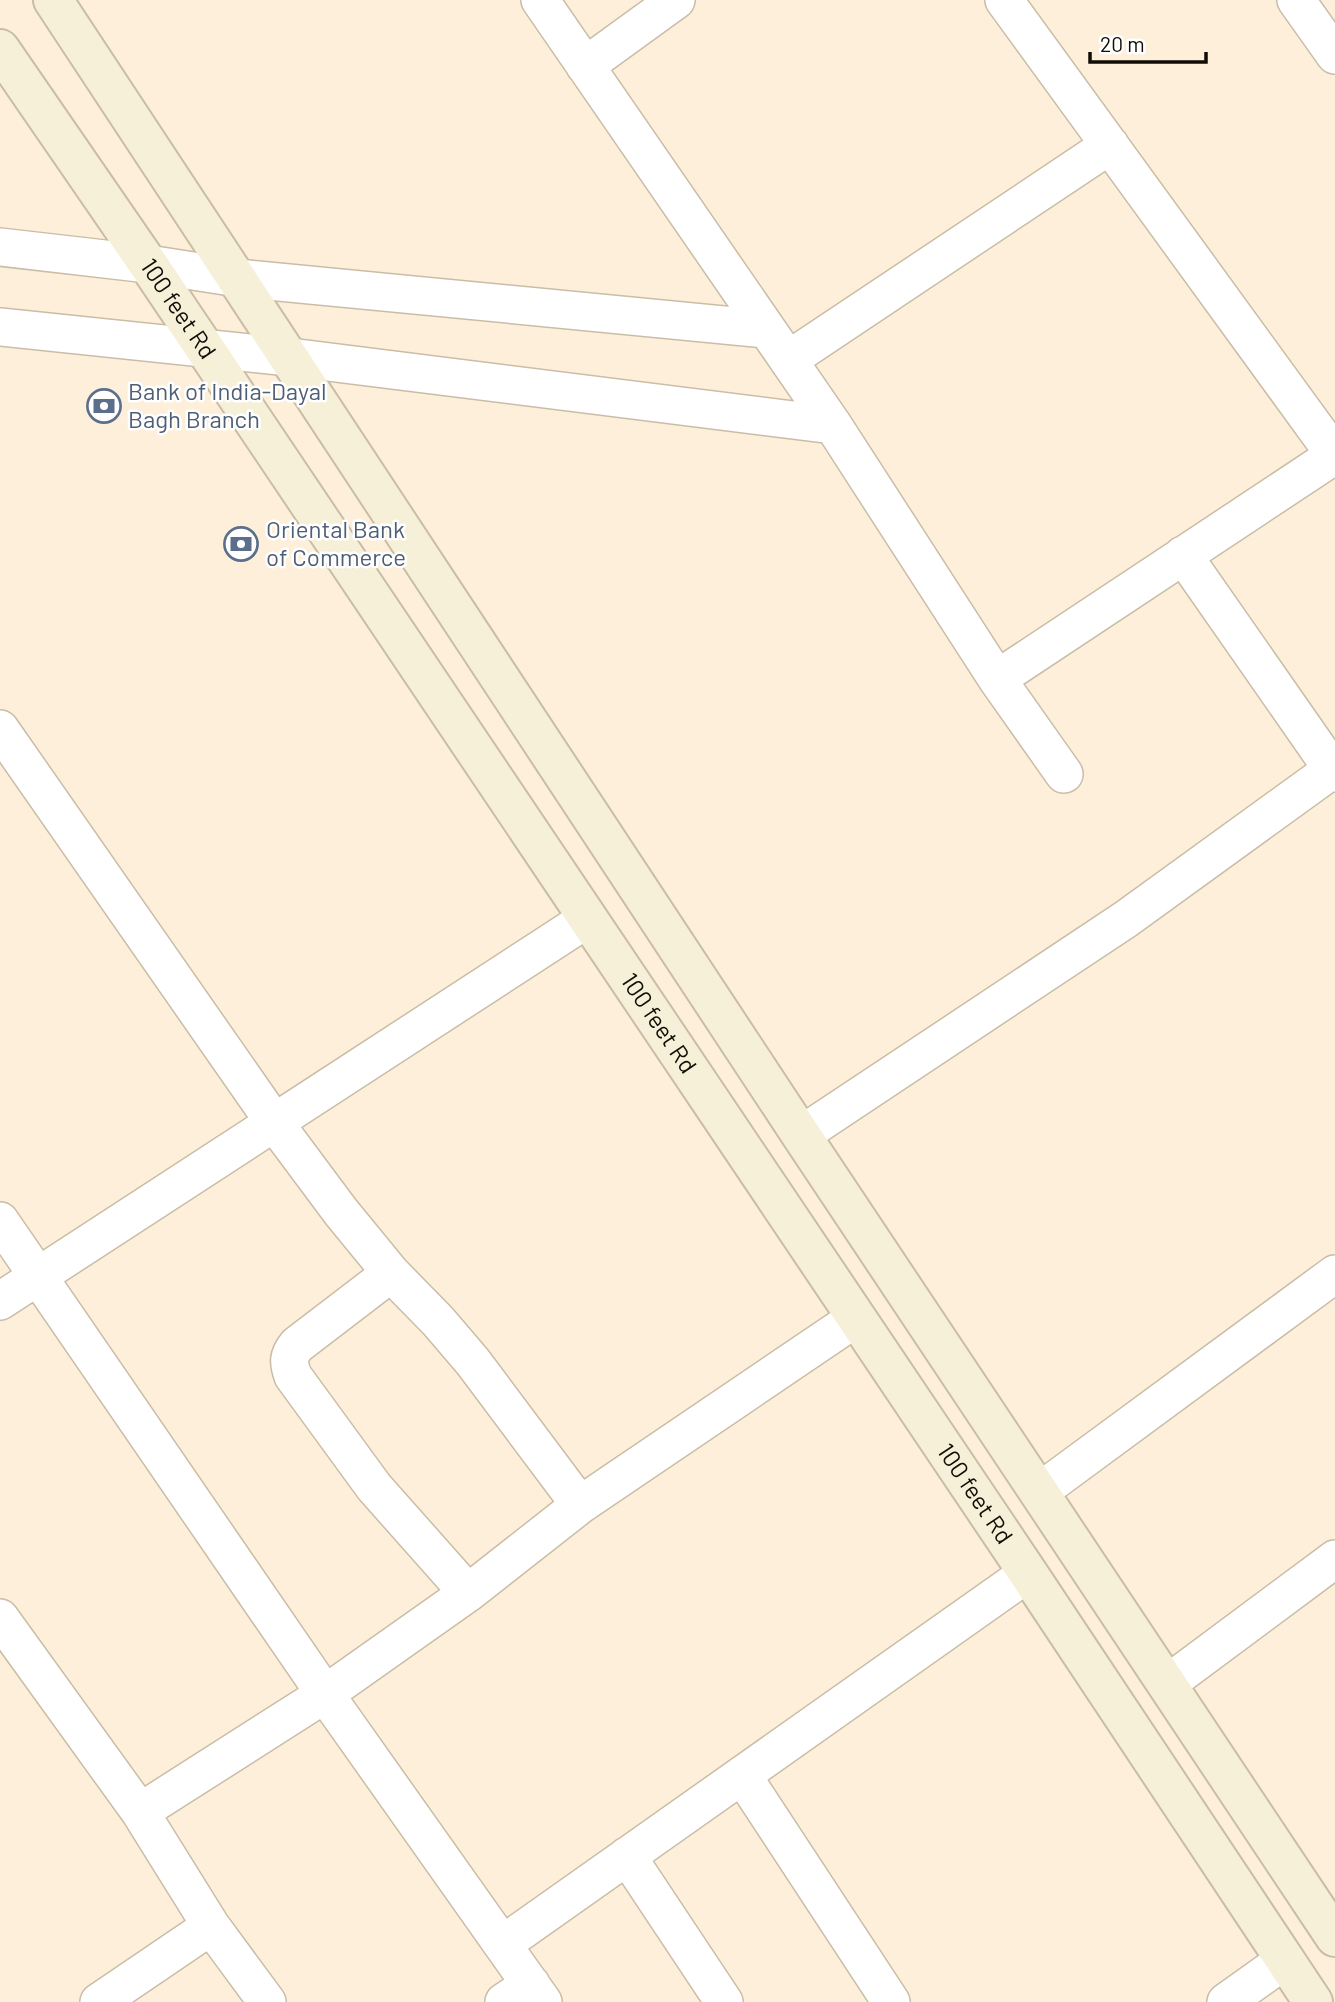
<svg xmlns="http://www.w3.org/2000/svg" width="1335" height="2002" viewBox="0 0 1335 2002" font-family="Barlow,sans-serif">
  <rect width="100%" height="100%" fill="#fdefd9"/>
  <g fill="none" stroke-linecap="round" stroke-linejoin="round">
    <!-- street casing -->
    <g stroke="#cabda7" stroke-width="40">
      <path id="street" d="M540,0L833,425L997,679L1064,774
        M1004,0L1335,455
        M1296,0L1335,55
        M585,66L676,0
        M0,247L148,264L238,278L766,329
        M0,327L289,357L833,425
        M788,360L1110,145
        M1183,555L1335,773
        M997,679L1335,455
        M0,729L274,1122L341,1212L391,1273L438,1321L473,1362L580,1505
        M801,1135L1126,919L1333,769
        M0,1221L325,1694L543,2002
        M391,1273L297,1345C288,1356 288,1362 293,1376L374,1487L468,1593
        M0,1301L587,919
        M1039,1492L1335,1274
        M0,1618L140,1812L211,1926L267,2002
        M1167,1684L1335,1559
        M742,1775L891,2002
        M140,1812L325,1694L468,1593L580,1505L856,1318
        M627,1856L724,2002
        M503,1944L1028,1573
        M99,2002L211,1926
        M504,2002L531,1984
        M1226,2002L1285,1960"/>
    </g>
    <!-- secondary casing -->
    <g stroke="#cabda7" stroke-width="42">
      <g id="secondary">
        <path d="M53,0L801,1135L1335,1937"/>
        <path id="s1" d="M0,49L148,264L1028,1573L1313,2002"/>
      </g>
    </g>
    <!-- street -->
    <use href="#street" stroke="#fff" stroke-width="37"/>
    <!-- secondary -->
    <use href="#secondary" stroke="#f7f0d8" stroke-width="38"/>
  </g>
  <!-- icons -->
  <defs>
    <g id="bank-ring" transform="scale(1.75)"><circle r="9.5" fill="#fff" stroke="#5c6f8a" stroke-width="1.5"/><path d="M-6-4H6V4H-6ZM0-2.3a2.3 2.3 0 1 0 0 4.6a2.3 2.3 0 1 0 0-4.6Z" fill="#5c6f8a"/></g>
  </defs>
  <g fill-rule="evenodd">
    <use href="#bank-ring" x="104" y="406"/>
    <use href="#bank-ring" x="241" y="544"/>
  </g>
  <g text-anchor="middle" stroke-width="5" stroke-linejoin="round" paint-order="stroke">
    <!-- street labels -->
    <g font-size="24" fill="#110d06" stroke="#fff">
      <text dy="8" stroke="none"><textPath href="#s1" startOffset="315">100 feet Rd</textPath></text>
      <text dy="8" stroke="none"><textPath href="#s1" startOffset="1176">100 feet Rd</textPath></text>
      <text dy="8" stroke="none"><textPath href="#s1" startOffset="1743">100 feet Rd</textPath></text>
    </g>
    <!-- service labels -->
    <g font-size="24" fill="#4e5e75" stroke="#fff" text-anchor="start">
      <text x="128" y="400">Bank of India-Dayal<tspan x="128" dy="28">Bagh Branch</tspan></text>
      <text x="266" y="538">Oriental Bank<tspan x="266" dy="28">of Commerce</tspan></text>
    </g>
  </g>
  <!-- scale -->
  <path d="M1090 52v10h116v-10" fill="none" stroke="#110d06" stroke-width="3.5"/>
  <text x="1100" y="52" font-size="21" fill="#110d06" stroke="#ffffff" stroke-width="5" paint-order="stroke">20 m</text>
</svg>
